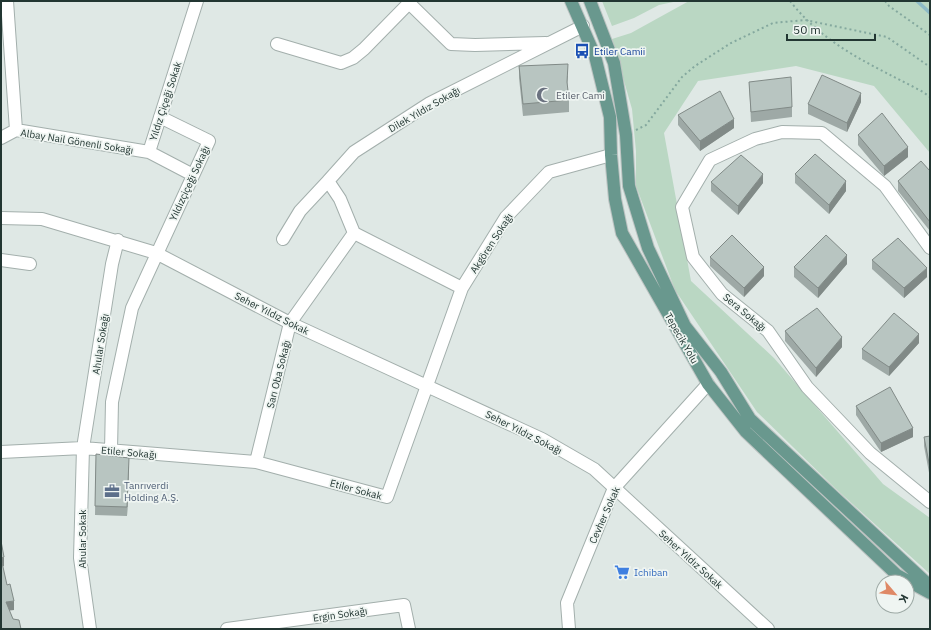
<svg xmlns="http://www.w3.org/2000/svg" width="931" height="630" viewBox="0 0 931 630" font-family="'IBM Plex Sans',sans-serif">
  <rect width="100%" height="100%" fill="#dfe8e5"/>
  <!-- green -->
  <path fill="#bad7c3" d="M602,1H678L659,5L634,18L612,26Z
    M689,1H930V153L874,86L796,66L698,81L664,133L691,281L774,358L883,484L930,518V574L836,489L757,412L675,290L636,186V151L632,109L612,39L631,33Z"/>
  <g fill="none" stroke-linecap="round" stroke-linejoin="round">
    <!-- stream -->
    <path stroke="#8ebbc7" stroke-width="3.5" d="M917,1L930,13"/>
    <!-- minor casing -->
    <g stroke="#a3afac" stroke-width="14">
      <path id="minor" d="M7,1L16,130L149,152L193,175
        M410,4L451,44L475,45L546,43
        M277,44L341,63L353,58L364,49L411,1
        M1,138L16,130
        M149,152L197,1
        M1,218L42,219L156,253L290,323L542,439L594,469L768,629
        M354,233L340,199L328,181L354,152L430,103L583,26
        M354,233L462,288
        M283,239L300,211L328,181
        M930,248L885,186L822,133L782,132L755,139L710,160L682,207L693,257L722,294L768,331L807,387L870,453L930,502
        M1,260L30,264
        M111,450L112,402L132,308L209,141L160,117
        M1,452L83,448L256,462L387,497L462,288L506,217L549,172L611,155
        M256,462L290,323L354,233
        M90,629L80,558L83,448L112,264L118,240
        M227,629L404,605L409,629
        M569,629L567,603L614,488L708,384"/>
    </g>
    <!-- major casing -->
    <g stroke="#bdc3c2" stroke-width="14">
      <path id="major" d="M571,1L595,56L610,117L611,155L615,199L622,233L708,384L746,432L897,575L930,593
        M590,1L614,63L626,135L629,186L648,248L685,326L721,372L750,419L930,586"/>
    </g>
    <!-- path -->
    <path stroke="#84a89e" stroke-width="2" stroke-dasharray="2 3" stroke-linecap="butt" d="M790,1C826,47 873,65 923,92L930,97
      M885,1L889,6L930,35
      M636,130L646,125L682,77L695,66L731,43L773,23L805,20L887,37L930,67"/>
    <!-- minor -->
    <use href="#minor" stroke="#fff" stroke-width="12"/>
    <!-- major -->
    <use href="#major" stroke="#69988e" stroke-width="12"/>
  </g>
  <!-- wall -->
  <path fill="#9ea9a6" d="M519,66L568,76L567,86L569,100V112L523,116L519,78Z
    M749,82L792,107V117L751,122Z
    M861,102L847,132L808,114V104Z
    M678,115L734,128L700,151L678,125Z
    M858,135L908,157L884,176L858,145Z
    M930,171V231L898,191V181Z
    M795,174L846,191L829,214L795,183Z
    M711,182L763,183L738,215L711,191Z
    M710,257L764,276L744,297L710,266Z
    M872,260L927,277L904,298L872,269Z
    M847,264L818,298L794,277V267Z
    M785,331L842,347L816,377L785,341Z
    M919,343L889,376L862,359V349Z
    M856,406L913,437L881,452L856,415Z
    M930,436V478L924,446V437Z
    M96,454L129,467L127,516L95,515Z"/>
  <!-- shaded-wall -->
  <path fill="#818a87" d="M861,93V102L847,132V123Z
    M734,119V128L700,151V141Z
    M908,147V157L884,176V166Z
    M763,174V183L738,215V206Z
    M846,181V191L829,214V205Z
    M847,255V264L818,298V288Z
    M764,267V276L744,297V288Z
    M927,268V277L904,298V288Z
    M919,334V343L889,376V367Z
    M842,337V347L816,377V368Z
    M913,428V437L881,452V443Z
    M129,458V467L127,516V507Z
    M4,557V566L1,567V558Z
    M14,601V610L6,611V602Z"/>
  <!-- building -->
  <path fill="#b8c5c1" stroke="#818a87" d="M568,64L567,82L569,100L523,104L519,66Z
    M822,75L861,93L847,123L808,104Z
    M791,77L792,107L751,112L749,82Z
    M720,91L734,119L700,141L678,115Z
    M882,113L908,147L884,166L858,135Z
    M815,154L846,181L829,205L795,174Z
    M741,155L763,174L738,206L711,182Z
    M921,161L930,171V222L898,181Z
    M732,235L764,267L744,288L710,257Z
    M826,235L847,255L818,288L794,267Z
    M898,238L927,268L904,288L872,260Z
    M817,308L842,337L816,368L785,331Z
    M894,313L919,334L889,367L862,349Z
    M890,387L913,428L881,443L856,406Z
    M930,436V468L924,437Z
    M96,454L129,458L127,507L95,506Z
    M1,541L4,557L1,558L7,585L10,584L14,601L6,602L13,619L19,620L21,629H1Z"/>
  <!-- icons -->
  <defs>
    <g id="bus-bare" transform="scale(1.2)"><path d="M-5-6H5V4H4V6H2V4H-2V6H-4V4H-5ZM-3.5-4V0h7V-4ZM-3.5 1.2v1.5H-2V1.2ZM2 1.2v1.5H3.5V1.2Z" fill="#1a4fb4" stroke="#eff5f2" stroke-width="2.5" paint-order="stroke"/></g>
    <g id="mosque-bare" transform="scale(1.2)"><path d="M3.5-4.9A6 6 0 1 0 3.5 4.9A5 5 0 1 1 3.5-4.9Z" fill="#6b7280" stroke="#eff5f2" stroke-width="2.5" paint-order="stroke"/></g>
    <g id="office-bare" transform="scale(1.2)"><path d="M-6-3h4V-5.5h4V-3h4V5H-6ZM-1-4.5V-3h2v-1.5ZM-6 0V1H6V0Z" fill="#5c6f8a" stroke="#eff5f2" stroke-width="2.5" paint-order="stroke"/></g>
    <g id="supermarket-bare" transform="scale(1.2)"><path d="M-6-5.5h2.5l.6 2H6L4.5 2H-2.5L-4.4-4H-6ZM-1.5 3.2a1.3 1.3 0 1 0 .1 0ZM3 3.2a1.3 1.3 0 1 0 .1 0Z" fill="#3f7fe0" stroke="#eff5f2" stroke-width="2.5" paint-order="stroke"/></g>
  </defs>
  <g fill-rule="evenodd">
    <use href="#bus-bare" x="582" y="51"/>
    <use href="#mosque-bare" x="544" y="95"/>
    <use href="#office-bare" x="112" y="491"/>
    <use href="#supermarket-bare" x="622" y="572"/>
  </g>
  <g text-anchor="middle" stroke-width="3.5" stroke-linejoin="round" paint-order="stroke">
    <!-- transit labels -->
    <g font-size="10" fill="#164399" stroke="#eff5f2" text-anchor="start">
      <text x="594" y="55">Etiler Camii</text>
    </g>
    <!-- worship labels -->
    <g font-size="10" fill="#5b616d" stroke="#eff5f2" text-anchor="start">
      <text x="556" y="99">Etiler Cami</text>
    </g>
    <!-- street labels -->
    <g font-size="10" fill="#223632" stroke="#eff5f2">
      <text transform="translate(165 101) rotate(-72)" y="4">Yıldız Çiçeği Sokak</text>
      <text transform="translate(424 109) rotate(-30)" y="4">Dilek Yıldız Sokağı</text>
      <text transform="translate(77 141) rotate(9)" y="4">Albay Nail Gönenli Sokağı</text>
      <text transform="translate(189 183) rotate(-65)" y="4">Yıldızçiçeği Sokağı</text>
      <text transform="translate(491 243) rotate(-57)" y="4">Akgören Sokağı</text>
      <text transform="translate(745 312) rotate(40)" y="4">Sera Sokağı</text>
      <text transform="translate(272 313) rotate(27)" y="4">Seher Yıldız Sokak</text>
      <text transform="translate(682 338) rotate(60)" y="4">Tepecik Yolu</text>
      <text transform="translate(100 344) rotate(-81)" y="4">Ahular Sokağı</text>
      <text transform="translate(278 374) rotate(-76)" y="4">Sarı Oba Sokağı</text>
      <text transform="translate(524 432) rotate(27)" y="4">Seher Yıldız Sokağı</text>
      <text transform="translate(129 452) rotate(5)" y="4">Etiler Sokağı</text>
      <text transform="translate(356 489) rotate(15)" y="4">Etiler Sokak</text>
      <text transform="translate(604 515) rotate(-66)" y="4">Cevher Sokak</text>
      <text transform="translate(82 539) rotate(-90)" y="4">Ahular Sokak</text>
      <text transform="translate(691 559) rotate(42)" y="4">Seher Yıldız Sokak</text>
      <text transform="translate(340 614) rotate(-8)" y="4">Ergin Sokağı</text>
    </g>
    <!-- service labels -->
    <g font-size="10" fill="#4e5e75" stroke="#eff5f2" text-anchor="start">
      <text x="124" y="489">Tanrıverdi<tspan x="124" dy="12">Holding A.Ş.</tspan></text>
    </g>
    <!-- shop labels -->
    <g font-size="10" fill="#366cbe" stroke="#eff5f2" text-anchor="start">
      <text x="634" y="576">Ichiban</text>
    </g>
  </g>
  <!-- border -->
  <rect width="931" height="630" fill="none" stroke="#223632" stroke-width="4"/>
  <!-- north arrow -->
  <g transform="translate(895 594) rotate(118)"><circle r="19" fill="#eff5f2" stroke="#9da9a5"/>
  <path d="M0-3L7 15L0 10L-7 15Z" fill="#df8966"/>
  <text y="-6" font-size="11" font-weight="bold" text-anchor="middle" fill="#223632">K</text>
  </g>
  <!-- scale -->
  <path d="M787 34v6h88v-6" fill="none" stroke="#223632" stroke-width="2"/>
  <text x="793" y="34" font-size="12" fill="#223632" stroke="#eff5f2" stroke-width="3" paint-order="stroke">50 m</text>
</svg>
